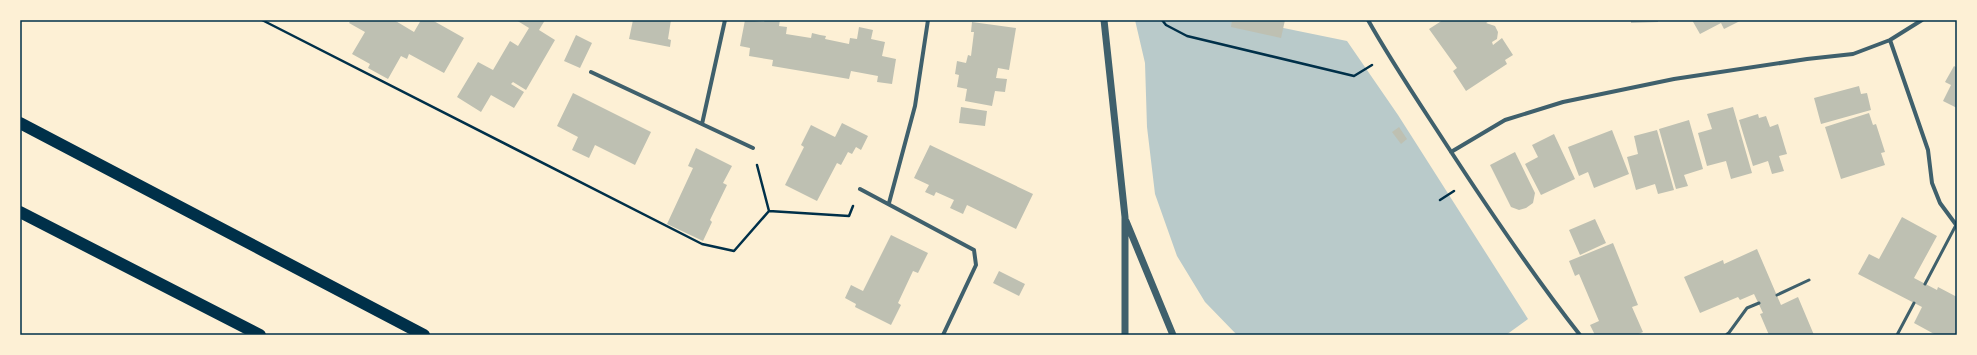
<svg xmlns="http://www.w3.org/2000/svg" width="1977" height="355" viewBox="0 0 1977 355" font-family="'PT Sans',sans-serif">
  <rect width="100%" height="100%" fill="#fdf0d5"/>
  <!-- green -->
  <path fill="#b9caca" d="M1135,20H1245L1347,41L1398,115L1528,319L1506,335H1237L1205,302L1177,256L1155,194L1147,127L1145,63Z"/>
  <!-- building -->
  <path fill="#bec0b2" d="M351,20H394L414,32L421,20H432L464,38L444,73L409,54L407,59L401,56L388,79L368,68L370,64L352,54L365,32L349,23Z
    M516,20H545L539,30L555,40L526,90L513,82L511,84L524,92L514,108L491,95L481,112L457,97L478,62L493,70L510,41L518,46L529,28Z
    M633,20H671L668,39L671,40L670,47L629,39Z
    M745,20L764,22L765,20H780L779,26L787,27L786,34L811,38L812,33L820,35L826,36L825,39L849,44L850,38L857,39L859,27L873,30L871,39L885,42L882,56L896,59L892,84L877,82L878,76L851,71L849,79L772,66L773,60L749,56L750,48L740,46Z
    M1232,20H1285L1281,38L1231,27Z
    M1443,20H1491L1486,23L1495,26L1498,32L1497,39L1492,42L1493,45L1502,38L1513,55L1505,60L1507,64L1466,91L1453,71L1457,68L1429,29Z
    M1631,20H1658V22L1631,23Z
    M1692,20H1742L1724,29L1721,23L1700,34Z
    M972,22L1016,28L1009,70L998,68L996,78L1007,79L1005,92L995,91L992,106L965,101L967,89L957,87L959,75L955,74L957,61L966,63L968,55L971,56L974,32H971Z
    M576,35L592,43L580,68L564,61Z
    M1954,66L1957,68V108L1943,101L1951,85L1945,82Z
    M1859,86L1861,94L1867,93L1871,110L1821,124L1814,98Z
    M573,93L651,132L635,165L595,145L589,158L572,150L578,137L557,126Z
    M961,107L987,111L985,126L959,123Z
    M1733,107L1752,173L1731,179L1726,161L1707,166L1698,133L1712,129L1707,114Z
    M1869,113L1873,125L1876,124L1885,152L1881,153L1885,165L1841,179L1825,127Z
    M1758,114L1759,118L1766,116L1770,127L1778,124L1787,154L1779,156L1784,171L1772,174L1768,161L1753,166L1739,120Z
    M1689,120L1703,169L1684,175L1688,186L1676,189L1659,129Z
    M842,123L868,136L861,150L856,147L852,154L848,152L841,165L837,163L817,201L785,185L804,147L801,145L811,125L835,137Z
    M1399,127L1407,139L1401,144L1392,132Z
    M1612,130L1629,174L1594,188L1588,172L1579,176L1568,147Z
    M1657,130L1674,190L1658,194L1655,184L1636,190L1627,157L1638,154L1634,136Z
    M1554,134L1575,179L1541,195L1525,164L1538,157L1532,145Z
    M930,145L1033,194L1016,229L967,205L963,214L950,208L954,200L936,192L934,196L925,192L929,185L914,178Z
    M696,148L732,166L723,183L727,185L710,220L712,222L703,241L667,224L693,168L688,166Z
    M1515,152L1535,193L1533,203L1526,208L1519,210L1511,207L1490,165Z
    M1902,217L1937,236L1914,278L1937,290L1938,287L1957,297V335H1936L1914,323L1922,307L1858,274L1869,254L1879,259Z
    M1595,219L1606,243L1580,255L1569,230Z
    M891,235L928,253L918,273L913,271L905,288L898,303L901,305L891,325L855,307L856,304L845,298L851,285L863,291Z
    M1613,243L1638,305L1632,307L1643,332L1636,335H1595L1590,325L1599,321L1579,274L1575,276L1569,261Z
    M1757,249L1781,305L1798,297L1814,335H1769L1760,314L1763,313L1754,294L1740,300L1738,297L1700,313L1684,277L1723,260L1724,264Z
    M999,271L1025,284L1019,296L993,283Z"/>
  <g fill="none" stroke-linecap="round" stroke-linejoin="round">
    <!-- path -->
    <path stroke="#003049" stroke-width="2.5" d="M262,20L702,244L734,251L769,211L849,216L853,206
      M1162,20L1166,25L1187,36L1354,76L1372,65
      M757,165L769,211
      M1440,200L1454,191"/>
    <!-- service -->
    <path stroke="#3f606c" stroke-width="3" d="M1925,284L1956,225
      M1777,295L1809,280
      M1728,334L1747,308L1759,303
      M1897,335L1914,303"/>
    <!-- minor -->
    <path stroke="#3f606c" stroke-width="4" d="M1368,20C1391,61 1418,101 1444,141C1487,207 1531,273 1580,335
      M1890,40L1928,150L1932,183L1940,203L1957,226
      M591,72L753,148
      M702,124L725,20
      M1451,152L1505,120L1563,102L1674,79L1807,59L1853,54L1890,40L1922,20
      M860,189L974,250L976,265L943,335
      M889,203L915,106L928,20
      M1727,335L1728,334"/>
    <!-- tertiary -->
    <path stroke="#3f606c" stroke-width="7" d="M1104,20L1125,217V335
      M1126,221L1173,335"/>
    <!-- motorway -->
    <path stroke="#003049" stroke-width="12" d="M20,123L424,335
      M20,212L260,335"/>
  </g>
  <!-- border -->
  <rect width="1977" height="355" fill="none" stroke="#fdf0d5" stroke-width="42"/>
  <rect x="21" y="21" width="1935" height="313" fill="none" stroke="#003049" stroke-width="1.5"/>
</svg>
